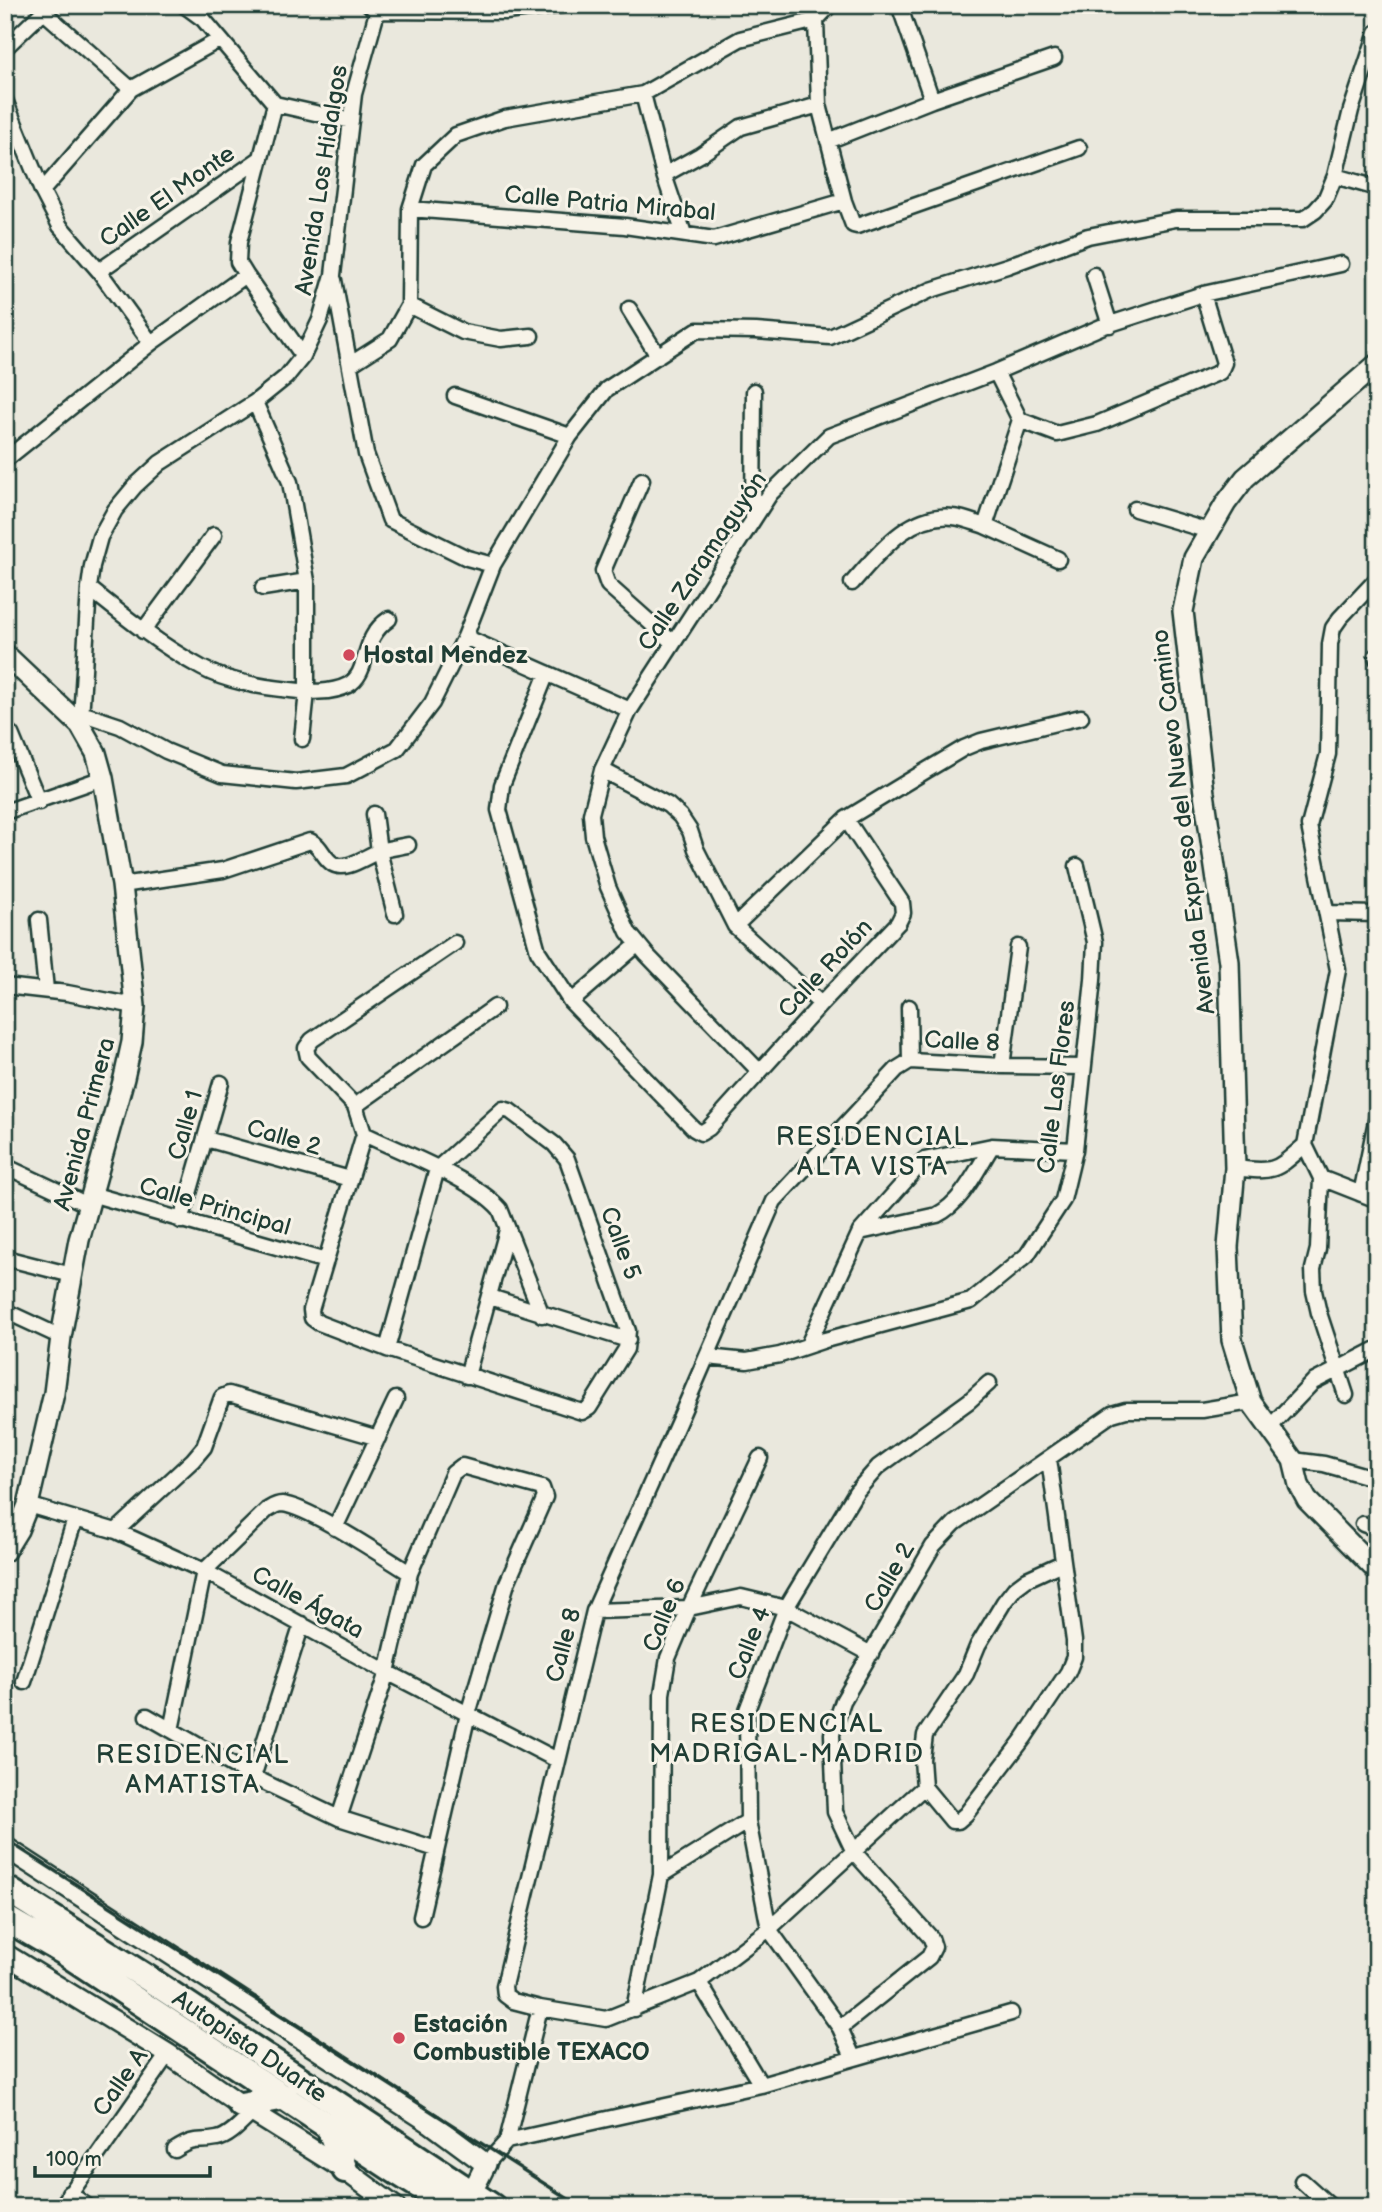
<svg xmlns="http://www.w3.org/2000/svg" width="1382" height="2212" viewBox="0 0 1382 2212" font-family="'Balsamiq Sans',sans-serif">
  <rect width="100%" height="100%" fill="#eae8dd"/>
  <filter id="ink" filterUnits="userSpaceOnUse"><feTurbulence type="fractalNoise" baseFrequency=".0143" numOctaves="2"/><feDisplacementMap in="SourceGraphic" scale="14" xChannelSelector="R" yChannelSelector="G"/><feConvolveMatrix kernelMatrix="1 2 1 2 8 2 1 2 1" color-interpolation-filters="sRGB"/></filter>
  <g filter="url(#ink)">
    <g fill="none" stroke-linecap="round" stroke-linejoin="round">
      <!-- street casing -->
      <g stroke="#1f3d34" stroke-width="19">
        <path id="street" d="M184,5L203,19L275,104L351,121
          M370,5L376,11L506,12L562,5
          M899,5L932,100
          M44,12L131,89
          M816,20L819,105L844,201L853,225L857,226L1079,148
          M5,48L49,6
          M643,94L664,175L684,234
          M5,100L42,191L60,226L99,271L151,343
          M275,104L239,242L238,262L246,275L303,356
          M828,141L932,100L1054,58
          M664,175L700,155L741,127L819,105
          M1335,176L1377,188
          M42,191L131,89L219,40
          M410,209L625,226L714,239L844,201
          M99,271L261,158
          M1094,275L1110,325
          M334,280L366,454L390,520L467,558L493,565
          M409,305L463,332L501,339L531,336
          M629,309L658,356
          M351,364L390,339L409,305L410,209L424,165L456,135L505,118L643,94L740,39L816,20L830,5
          M996,372L1020,420L1057,434L1097,424L1220,372L1224,363L1203,294
          M455,396L570,436
          M255,402L290,482L307,581V692L302,739
          M1020,420L985,526L1058,559
          M5,460L151,343L246,275
          M642,480L603,571L608,585L672,642
          M1135,509L1209,531
          M753,520L754,391
          M852,583C878,554 909,512 953,517C964,518 975,523 985,526
          M89,588C125,617 161,646 202,668C227,682 263,687 290,690C308,692 331,694 348,685C371,672 359,639 389,619
          M263,588L307,581
          M143,631L214,535
          M465,637L630,710
          M1376,656L1377,659
          M547,673L502,785L499,810L538,951L571,1002L694,1129L701,1133L709,1128L821,1004L898,923L903,913L902,903L846,819
          M81,713L120,726L166,751L222,774L296,782L346,776L397,749L432,703L465,637L493,565L570,436L607,389L697,330L756,331L830,337L931,290L1007,266L1088,236L1176,219H1303L1315,211L1325,200L1335,176L1351,110L1377,32
          M81,719L89,588L92,566L100,537L115,510L135,486L160,463L255,402L286,377L303,356L320,320L333,275L354,94L379,5
          M11,734L39,802
          M602,770L668,805L680,816L690,831L696,849L735,926L821,1004
          M5,812L103,778
          M374,814L379,851L395,914
          M122,885L223,870L310,841C321,845 323,858 333,864C347,872 367,855 380,851C389,848 399,847 408,845
          M1328,913L1377,914
          M39,920L46,990
          M735,926L846,819L927,770L964,748L981,741L1081,717
          M455,943L312,1040L306,1048L308,1057L355,1106L364,1134C401,1152 475,1180 500,1209L542,1315
          M5,986L67,993L135,1006
          M571,1002L637,945
          M909,1007L910,1061
          M1002,1066L1018,947
          M759,1071L647,955L628,932L608,887L593,836L591,814L602,770L630,710L770,494L829,436L996,372L1101,327L1203,294L1341,264
          M355,1106L495,1007
          M364,1134L311,1310L312,1318L319,1323L387,1349L582,1412L589,1408L626,1349L628,1331L567,1159L554,1144L510,1111L503,1109L437,1169L387,1349
          M206,1139L350,1179
          M5,1166L88,1205
          M1235,1168C1275,1173 1275,1171 1305,1145
          M1321,1178L1377,1200
          M91,1194L326,1261
          M1361,1194L1377,1116
          M181,1221L221,1083
          M860,1232L937,1215C963,1202 977,1169 992,1146
          M5,1258L72,1275
          M490,1297L628,1340
          M5,1311L61,1337
          M808,1345L860,1232L924,1160L992,1146L1075,1150
          M707,1357L747,1361L780,1355L825,1340L971,1301L1027,1255L1063,1200L1075,1150L1093,980L1095,942L1077,866
          M467,1376L507,1230
          M1346,1395L1319,1313L1314,1291L1313,1269L1318,1249L1321,1178L1305,1145L1338,970L1309,826L1328,754L1330,644L1333,628L1340,618L1377,579
          M1269,1428L1313,1382L1377,1349
          M1049,1459L1074,1641V1657L1068,1672L1024,1738L966,1814L958,1821H952L924,1787L922,1759L925,1735L966,1674L978,1645L1004,1602L1015,1588L1027,1579L1062,1563
          M1293,1460L1324,1464L1377,1479
          M28,1505L116,1531L204,1571L387,1672L557,1760
          M1363,1524L1377,1529
          M335,1528L396,1399
          M116,1531L193,1460L204,1447L222,1397L229,1394L378,1438
          M594,1611L689,1608L741,1597L786,1608L871,1654
          M24,1682L75,1519
          M147,1716L253,1777L339,1818L436,1849
          M171,1730L204,1571L267,1510C272,1507 276,1504 282,1504C308,1506 384,1557 410,1573
          M253,1777L302,1624
          M924,1787L769,1929L699,1982L606,2019L540,2008L513,2001L505,1995L504,1986L594,1611L678,1423L774,1201L897,1069L910,1061L1002,1066L1083,1067
          M339,1818L387,1672L410,1573L453,1473L462,1466L542,1488L545,1497L507,1583L468,1714L421,1917
          M661,1875L748,1821
          M699,1982L761,2085
          M634,2009L661,1875L662,1694L668,1658L689,1608L760,1458
          M840,2028L929,1957L934,1947L931,1938L854,1852L835,1812L832,1734L843,1701L933,1546L955,1523L1112,1414L1126,1410H1202L1251,1402
          M853,2057L840,2028L769,1929L748,1821L747,1710L786,1608L856,1492L878,1467L969,1401L989,1383
          M507,2141L540,2008
          M175,2150C197,2136 196,2143 217,2139C230,2137 243,2121 253,2112
          M486,2164L507,2141L761,2085L1011,2013
          M1302,2181L1331,2207
          M69,2193L88,2207
          M61,2207L168,2054"/>
      </g>
      <!-- secondary casing -->
      <g stroke="#1f3d34" stroke-width="24">
        <path id="secondary" d="M1377,364L1245,478L1226,503L1194,558L1183,611L1204,793L1229,962L1235,1168L1228,1247L1232,1340L1251,1402L1293,1460L1299,1485L1307,1500L1377,1571
          M5,654L80,725L96,753L103,778L122,885L135,1006L132,1042L124,1078L79,1240L61,1337L54,1393L28,1505L18,1530L5,1551
          M5,1847L432,2124L486,2164L472,2192
          M5,1954L168,2054L241,2105L345,2170L395,2207"/>
      </g>
      <!-- highway casing -->
      <g stroke="#1f3d34" stroke-width="30">
        <path id="highway" d="M5,1888L149,1979L493,2207
          M5,1918L62,1951L397,2172L453,2207
          M241,2105L286,2097
          M328,2125L345,2170"/>
      </g>
      <!-- street -->
      <use href="#street" stroke="#f7f3e8" stroke-width="14"/>
      <!-- secondary -->
      <use href="#secondary" stroke="#f7f3e8" stroke-width="19"/>
      <!-- highway -->
      <use href="#highway" stroke="#f7f3e8" stroke-width="24"/>
      <!-- rail -->
      <path stroke="#1f3d34" stroke-width="3.5" d="M5,1839L581,2207"/>
    </g>
  </g>
  <!-- markers -->
  <g fill="#d1495b" stroke="#f7f3e8" stroke-width="2.5">
    <circle cx="349" cy="655" r="7"/>
    <circle cx="399" cy="2038" r="7"/>
  </g>
  <g text-anchor="middle" stroke-width="6" stroke-linejoin="round" paint-order="stroke">
    <!-- street labels -->
    <g font-size="24" fill="#1f3d34" stroke="#f7f3e8">
      <text transform="translate(321 180) rotate(-81)" y="8">Avenida Los Hidalgos</text>
      <text transform="translate(167 196) rotate(-35)" y="8">Calle El Monte</text>
      <text transform="translate(610 203) rotate(5)" y="8">Calle Patria Mirabal</text>
      <text transform="translate(702 561) rotate(-56)" y="8">Calle Zaramaguyón</text>
      <text transform="translate(1183 822) rotate(-97)" y="8">Avenida Expreso del Nuevo Camino</text>
      <text transform="translate(825 968) rotate(-47)" y="8">Calle Rolón</text>
      <text transform="translate(962 1041) rotate(3)" y="8">Calle 8</text>
      <text transform="translate(1056 1087) rotate(-83)" y="8">Calle Las Flores</text>
      <text transform="translate(84 1124) rotate(-75)" y="8">Avenida Primera</text>
      <text transform="translate(185 1125) rotate(-74)" y="8">Calle 1</text>
      <text transform="translate(284 1137) rotate(16)" y="8">Calle 2</text>
      <text transform="translate(215 1206) rotate(16)" y="8">Calle Principal</text>
      <text transform="translate(621 1243) rotate(70)" y="8">Calle 5</text>
      <text transform="translate(889 1577) rotate(-60)" y="8">Calle 2</text>
      <text transform="translate(308 1602) rotate(29)" y="8">Calle Ágata</text>
      <text transform="translate(664 1615) rotate(-68)" y="8">Calle 6</text>
      <text transform="translate(749 1643) rotate(-68)" y="8">Calle 4</text>
      <text transform="translate(563 1645) rotate(-75)" y="8">Calle 8</text>
      <text transform="translate(250 2046) rotate(34)" y="8">Autopista Duarte</text>
      <text transform="translate(120 2082) rotate(-55)" y="8">Calle A</text>
    </g>
    <!-- poi labels -->
    <g font-size="24" font-weight="bold" fill="#1f3d34" stroke="#f7f3e8" text-anchor="start">
      <text x="363" y="663">Hostal Mendez</text>
      <text x="413" y="2032">Estación<tspan x="413" dy="28">Combustible TEXACO</tspan></text>
    </g>
    <!-- neighbourhood labels -->
    <g font-size="26" letter-spacing="2" fill="#1f3d34" stroke="#f7f3e8">
      <text x="873" y="1145">RESIDENCIAL<tspan x="873" dy="30">ALTA VISTA</tspan></text>
      <text x="787" y="1732">RESIDENCIAL<tspan x="787" dy="30">MADRIGAL-MADRID</tspan></text>
      <text x="193" y="1763">RESIDENCIAL<tspan x="193" dy="30">AMATISTA</tspan></text>
    </g>
  </g>
  <!-- margin -->
  <rect width="1382" height="2212" fill="none" stroke="#f7f3e8" stroke-width="28"/>
  <rect x="14" y="14" width="1354" height="2184" fill="none" stroke="#1f3d34" stroke-width="2.5" filter="url(#ink)"/>
  <!-- scale -->
  <path d="M35 2166v10h175v-10" fill="none" stroke="#1f3d34" stroke-width="3.5"/>
  <text x="46" y="2166" font-size="21" fill="#1f3d34" stroke="#f7f3e8" stroke-width="5" paint-order="stroke">100 m</text>
</svg>
